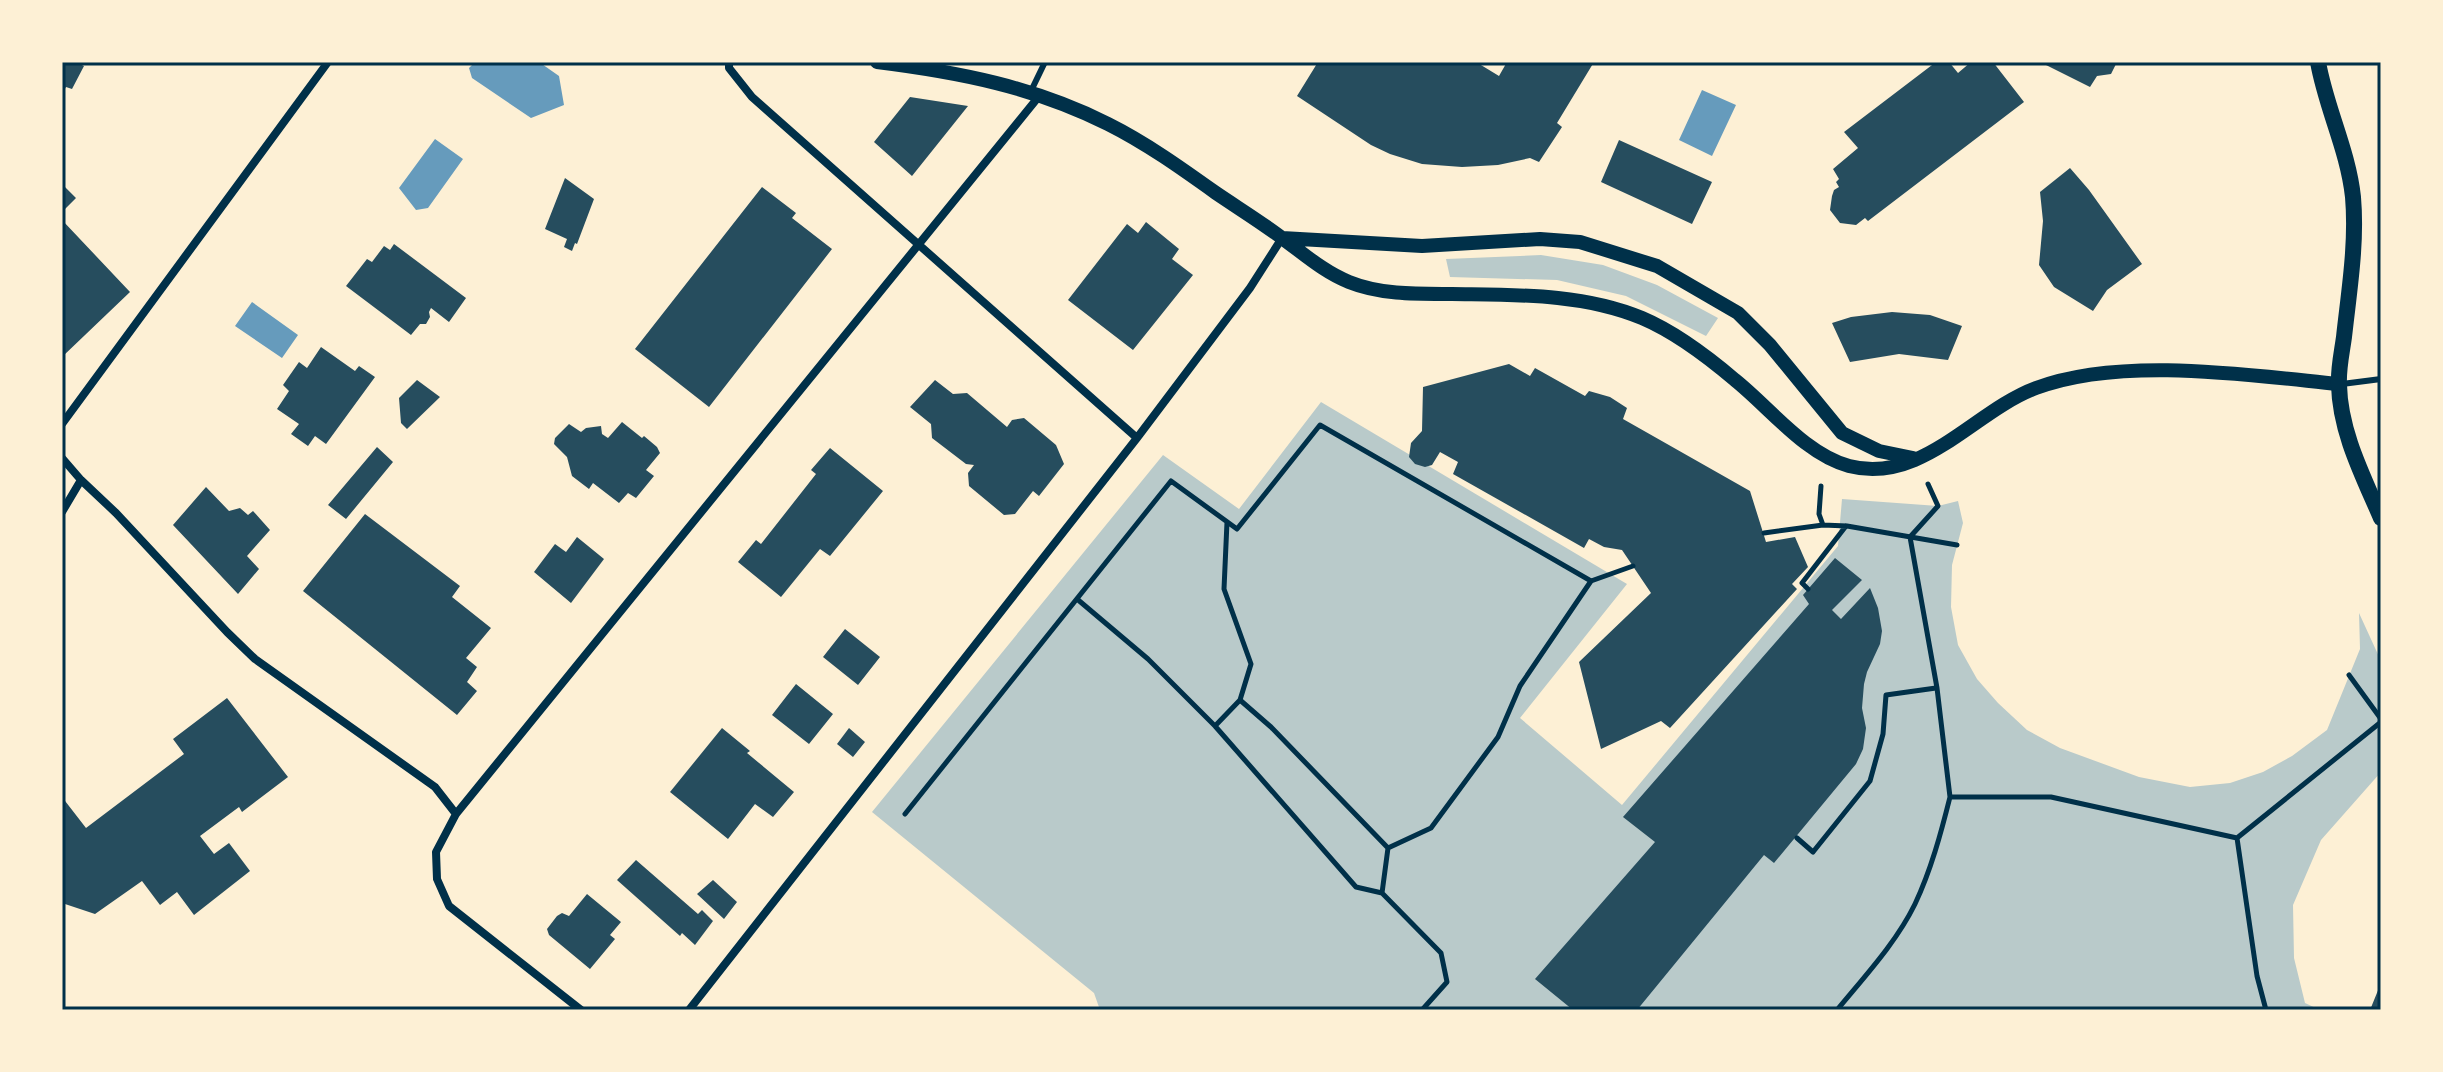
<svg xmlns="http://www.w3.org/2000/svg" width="2443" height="1072" viewBox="0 0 2443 1072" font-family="'Fira Sans Condensed',sans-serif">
  <rect width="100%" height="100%" fill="#fdf0d5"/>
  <!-- green -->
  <path fill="#b9caca" d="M1541,255L1603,265L1657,285L1718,318L1706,336L1626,296L1557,280L1450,277L1446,259Z
    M1321,402L1627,584L1520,718L1622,805L1838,546L1842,499L1938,506L1958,501L1963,523L1952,565L1951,607L1958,645L1977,679L1998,703L2027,730L2060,748L2139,777L2190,787L2230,783L2263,772L2292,756L2327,730L2360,649L2359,613L2381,661V772L2321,840L2293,905L2294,958L2305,1003L2320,1010H1100L1094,993L872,812L1163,455L1239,509Z"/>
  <!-- water -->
  <path fill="#669bbc" d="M475,62H539L559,76L564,105L531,118L472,78L469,68Z
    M1702,90L1736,105L1712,156L1679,140Z
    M435,139L463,159L428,208L416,210L399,188Z
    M252,302L298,335L282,358L235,326Z"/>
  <!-- building -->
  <path fill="#264d5e" d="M62,62H76L84,66L72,89L66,87L62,94Z
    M1318,62H1476L1499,76L1507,62H1594L1557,123L1562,127L1539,162L1530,158L1498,165L1462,167L1422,164L1390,154L1371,145L1297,96Z
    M1936,62H1949L1958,73L1971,62H1993L2024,102L1868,221L1865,218L1856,225L1840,223L1830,210L1832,196L1834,190L1839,187L1836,182L1839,179L1833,169L1858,148L1844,132Z
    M2040,62H2117L2111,74L2097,76L2090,87Z
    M910,97L968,106L912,176L874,142Z
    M1619,140L1712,182L1692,224L1601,182Z
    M2070,168L2089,190L2142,264L2107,290L2093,311L2054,287L2039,265L2043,221L2040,192Z
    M565,178L594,199L577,244L575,243L572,251L564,247L567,239L545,229Z
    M62,184L76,198L62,212Z
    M762,187L796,213L792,218L832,249L709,407L635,349Z
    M62,220L130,292L62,357Z
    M1146,222L1179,249L1172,259L1193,275L1133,350L1068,300L1127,224L1138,233Z
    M394,244L466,298L449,322L431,308L429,312L430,317L426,324H420L411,335L346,286L367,259L372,262L384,246L390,250Z
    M1892,312L1930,315L1962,326L1948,360L1899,354L1850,362L1832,323L1851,317Z
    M321,347L355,371L359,366L375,377L326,444L315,436L308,446L291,434L299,424L277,409L289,391L283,385L299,362L307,368Z
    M1509,364L1530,376L1535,368L1585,396L1589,391L1610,397L1627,408L1623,419L1750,491L1766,542L1795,537L1808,567L1792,584L1797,589L1670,728L1661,721L1601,749L1579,662L1651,593L1622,550L1604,547L1589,539L1584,548L1453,474L1458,462L1440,452L1432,465L1425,467L1415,464L1409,457L1411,443L1422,431L1423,387Z
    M417,380L440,397L407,429L401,423L399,398Z
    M935,380L953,394L967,393L1007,427L1012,420L1024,418L1056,445L1064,464L1039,496L1033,491L1015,514L1004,515L969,486L968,473L974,465L966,464L932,438L931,424L910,407Z
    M622,422L642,438L644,436L657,447L660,453L646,470L654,476L636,498L628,493L619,503L593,483L589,489L572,476L567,457L554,444L555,438L569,424L581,432L586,428L601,426L602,434L608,438Z
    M377,447L393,462L346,519L328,505Z
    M830,448L883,491L830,556L820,549L781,597L738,562L756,540L761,544L816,474L811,470Z
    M206,487L229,511L240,508L248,515L253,511L270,530L247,556L259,569L238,594L173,525Z
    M365,514L460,586L452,597L491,628L466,658L477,667L467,682L477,691L457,715L303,591Z
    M577,537L604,559L571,603L534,572L555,544L566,552Z
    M1835,558L1862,580L1832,610L1841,619L1870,588L1878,608L1882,631L1880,644L1867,672L1864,684L1862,708L1866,728L1863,749L1856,764L1774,863L1764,855L1637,1010H1573L1535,979L1655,842L1623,817L1809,604L1803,595Z
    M845,629L880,657L858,685L823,657Z
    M796,684L833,714L809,744L772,715Z
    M227,698L288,777L242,812L239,807L200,836L214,854L229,843L250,871L194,915L177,892L160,905L142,881L95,914L62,903V797L86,828L184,754L173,739Z
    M722,728L750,751L747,753L794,792L773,817L755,804L728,839L670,792Z
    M849,728L865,742L853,757L837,744Z
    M636,860L698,914L702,910L713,921L695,945L682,933L680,936L617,880Z
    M713,880L737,902L724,919L697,894Z
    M587,894L621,922L610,935L615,939L590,969L549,935L547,929L557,916L562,913L569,916Z
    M2381,983V1010H2370Z"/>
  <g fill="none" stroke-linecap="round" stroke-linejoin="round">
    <!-- path -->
    <path stroke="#003049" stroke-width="5" d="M1928,484L1938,506L1910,537L1937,688L1950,797H2051L2237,838
      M1821,486L1819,514L1823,525
      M1764,533L1823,525L1847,526L1957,545
      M1808,589L1802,583L1846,526
      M1077,599L1148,659L1215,726L1356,887L1382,893
      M2349,675L2381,719
      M1240,700L1271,727L1388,848L1431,828L1498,737L1520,686L1591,581
      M1215,726L1240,700L1251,664L1224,589L1227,522
      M905,814L1171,481L1237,529L1320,425L1591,581L1633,566
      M1797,838L1813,852L1870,781L1883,734L1886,695L1936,688
      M2237,838L2381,722
      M2237,838L2257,976L2266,1010
      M1388,848L1382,893L1441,953L1447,982L1422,1010
      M1837,1010C1864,977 1896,943 1915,904C1931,870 1941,833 1950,797"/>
    <!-- service -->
    <path stroke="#003049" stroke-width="6" d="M1031,91L1045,62
      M2342,384L2381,379"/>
    <!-- minor -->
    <path stroke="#003049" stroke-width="8" d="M729,62V68L752,97L1137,438
      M62,424L328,62
      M62,458L81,480L116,513L227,632L255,659L435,787L456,814
      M62,512L81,480
      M581,1010L449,906L437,879L436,852L456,814L1040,95
      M689,1010L1137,438L1250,288L1282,238"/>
    <!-- tertiary -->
    <path stroke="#003049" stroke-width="14" d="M877,62C958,72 1035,87 1108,124C1146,143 1181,168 1216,193C1238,208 1261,222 1282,238C1304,254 1324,272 1349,282C1381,295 1418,294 1452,294C1515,295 1582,293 1642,318C1675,332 1708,357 1735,380C1770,408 1805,454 1849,466C1922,485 1974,411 2036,388C2121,356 2249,375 2338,384
      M1282,238L1422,246L1540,239L1580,242L1657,266L1738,313L1770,345L1842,433L1879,451L1913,458"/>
    <!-- secondary -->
    <path stroke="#003049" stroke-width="16" d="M2318,62C2326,108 2348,150 2353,197C2357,244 2349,291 2344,337C2342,352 2338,369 2339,385C2340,432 2363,476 2381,518"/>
  </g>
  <!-- border -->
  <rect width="2443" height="1072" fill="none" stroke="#fdf0d5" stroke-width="128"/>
  <rect x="64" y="64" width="2315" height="944" fill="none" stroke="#003049" stroke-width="3"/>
</svg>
